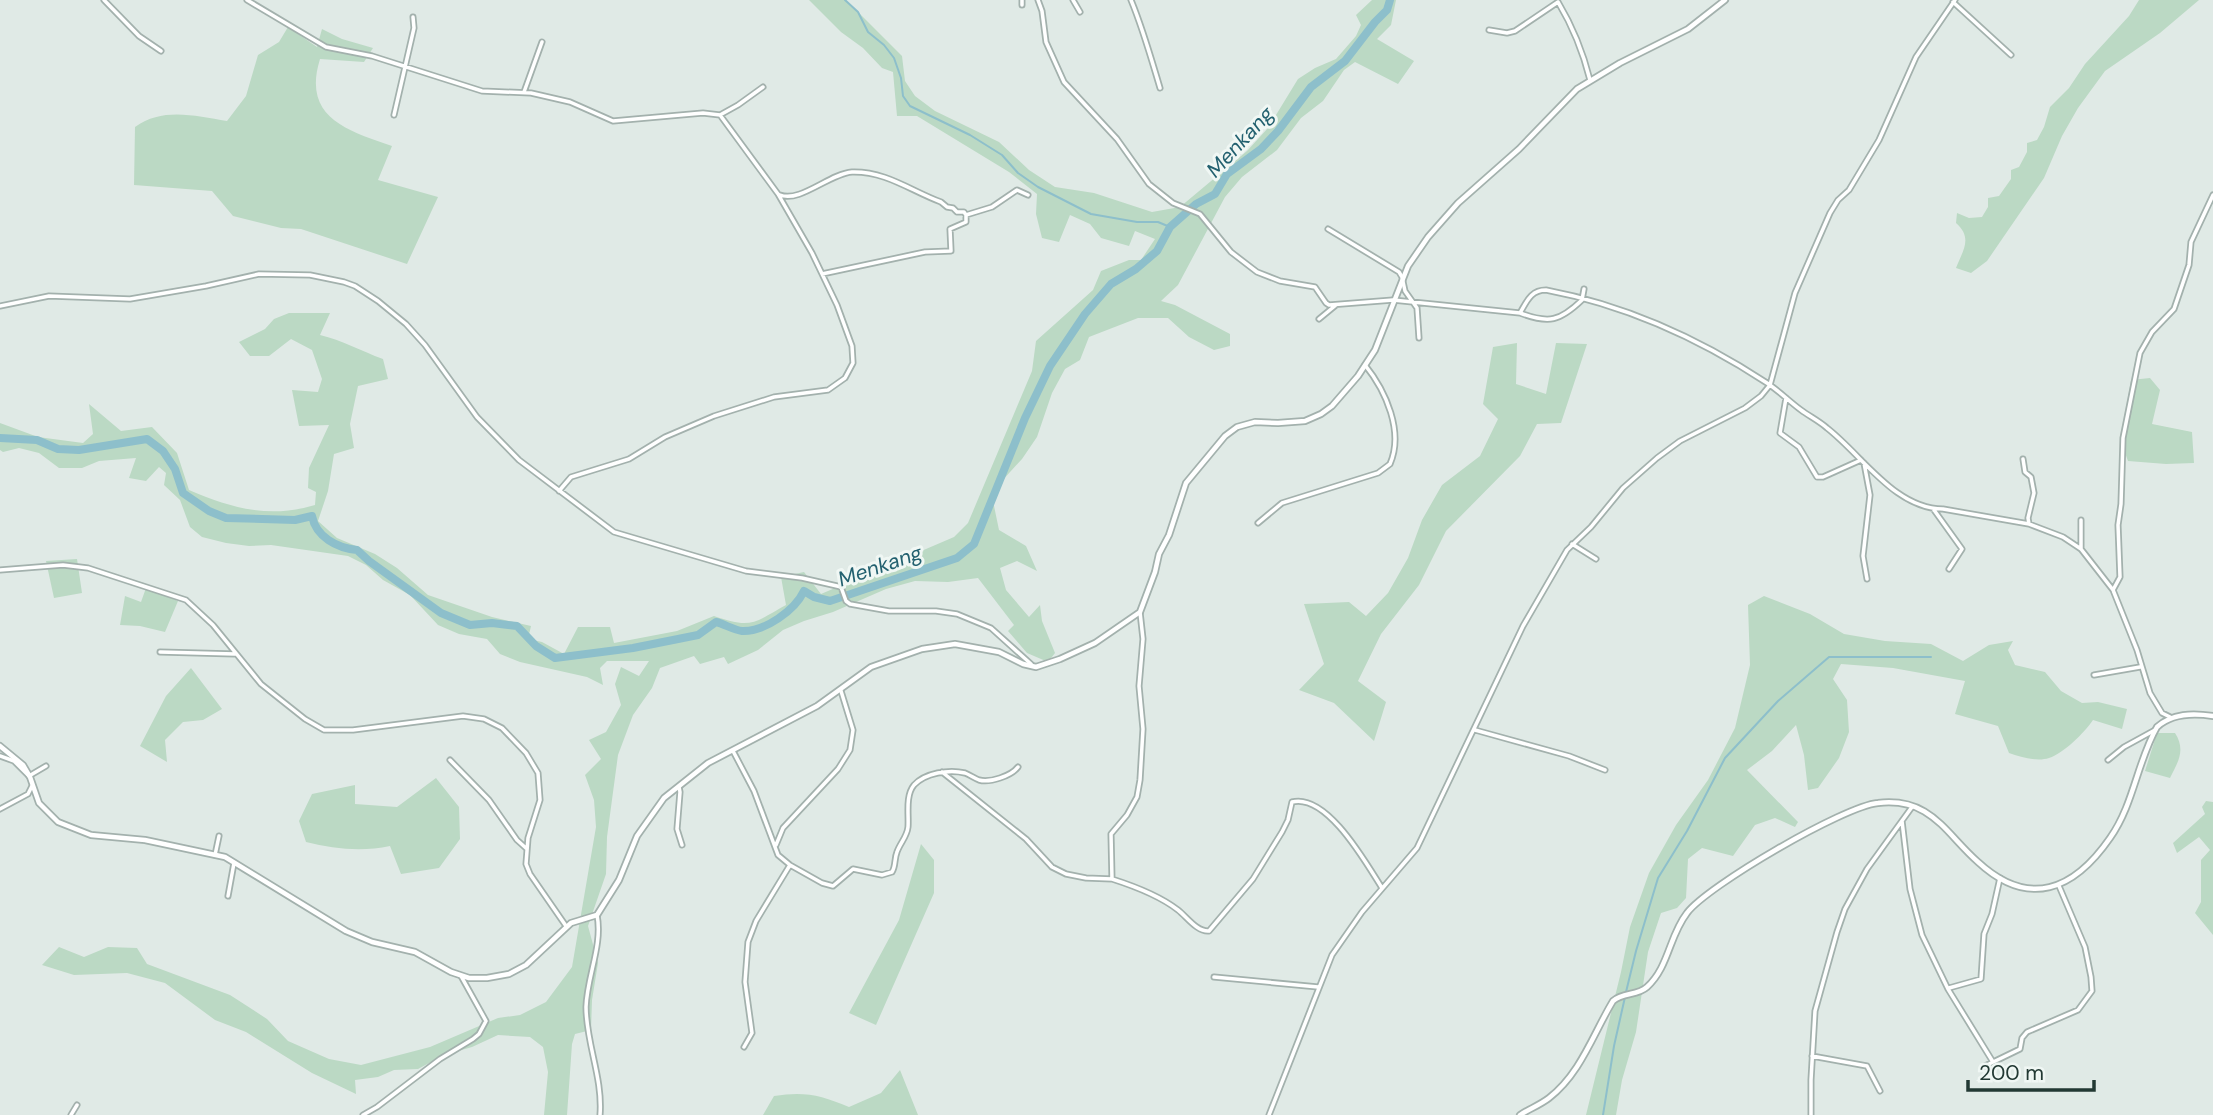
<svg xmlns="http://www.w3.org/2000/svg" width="2213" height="1115" viewBox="0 0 2213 1115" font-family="'DM Sans',sans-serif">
  <rect width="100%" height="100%" fill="#e0eae6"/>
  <!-- green -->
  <path fill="#bbd9c4" d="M809,0H846L902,56L905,81L915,96L935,111L999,142L1029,170L1055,187L1094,193L1152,212L1180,207L1247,151L1268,128L1298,79L1315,68L1336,59L1356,36L1361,25L1356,15L1372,0H1396L1391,25L1377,39L1414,61L1398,84L1355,62L1344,70L1323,101L1301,118L1277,150L1242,177L1225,197L1178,285L1161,301L1175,305L1230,334V346L1214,350L1189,337L1168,318H1138L1089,337L1080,360L1065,369L1052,393L1037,437L1022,459L1000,483L993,501L999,530L1026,546L1037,571L1017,561L1000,568L1006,590L1029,617L1040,605L1042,621L1055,653L1048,662L1027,653L1008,631L1014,625L978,578L948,582L915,581L886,589L833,612L804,621L783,630L758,650L728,664L724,657L700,664L694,656L660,668L652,688L633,715L618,755L607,837L606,874L588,926L598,963L592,1000L591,1030L575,1034L572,1044L567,1115H544L548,1072L543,1047L530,1037L498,1035L472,1047L444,1055L418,1069L394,1070L378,1077L355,1080L356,1094L312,1073L246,1032L215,1020L165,983L127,973L74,975L42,965L59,947L84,957L108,947L137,948L147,964L230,995L267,1019L288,1041L329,1059L361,1065L430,1047L498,1018L520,1015L546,1002L572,967L596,827L594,800L585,775L601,759L589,740L606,732L621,705L615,684L621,667L639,676L649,661H607L600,668L603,685L587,677L520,662L500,654L487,639L459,634L438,625L410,595L383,580L366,565L348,556L271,545L249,546L226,543L202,537L190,527L180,500L164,485L166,473L159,467L146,481L129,478L136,458L99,461L82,468H59L39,453L19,448L3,452L0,450V423L38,437L83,443L93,434L89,404L121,431L152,427L177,453L189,490C231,508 269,519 315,505L316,492L308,488L309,468L329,425L299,426L292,390L318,392L322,379L312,350L291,339L269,356H250L239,342L265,329L274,319L289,313H330L320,335C342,340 361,351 383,359L388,379L358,386L350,424L354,448L334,454L328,491L318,521L337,538L375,554L397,568L428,595L492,617L531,626L528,639L542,642L564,654L578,627H610L614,643L677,631L714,616C751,629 754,623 786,605L781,577L804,572L821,594L954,537L968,523L1032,371L1036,341L1093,290L1101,271L1129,260H1141L1155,239L1135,231L1129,246L1101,238L1090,224L1070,215L1059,242L1042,238L1036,214L1037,194L1009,172L917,116H897L893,72L882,68L863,48L841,32Z
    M2139,0H2199L2160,33L2105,71L2078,108L2062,136L2044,178L1987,261L1971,273L1956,268C1963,250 1973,238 1956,223L1957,213L1969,218L1982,217L1988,207V198L1999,196L2011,179V170L2019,167L2027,152V143L2037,140L2044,127L2050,107L2069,88L2085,64L2129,16Z
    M288,27L317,47L322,29L342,39L373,48L364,62L320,59C302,117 346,130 392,146L378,180L438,197L407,264L301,229L281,228L233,216L212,191L134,185L135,127C163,107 195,116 227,121L246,96L258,55L279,42Z
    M1517,343L1516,384L1546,394L1556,343L1587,344L1561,423L1537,424L1520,456L1446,531L1419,585L1381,634L1358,681L1386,702L1374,741L1334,703L1299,690L1324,664L1304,604L1349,602L1366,616L1388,593L1408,558L1422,520L1442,485L1480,456L1498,419L1483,404L1493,347Z
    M2150,378L2160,390L2152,424L2192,432L2194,463L2166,464L2128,461L2121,442L2131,380Z
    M77,559L82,593L54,598L46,561Z
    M146,588L178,601L165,632L140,626L120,625L125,596L141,602Z
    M1764,596L1810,614L1844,634L1885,641L1931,644L1963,661L1989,645L2013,641L2008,650L2015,665L2045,672L2061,691L2082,703L2098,702L2127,709L2122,729L2093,720C2084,733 2064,753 2049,758C2037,762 2021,757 2009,753L1998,726L1955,714L1965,681L1893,668L1841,664L1833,679L1847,700L1849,732L1839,758L1818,788L1808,790L1804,755L1796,725L1772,751L1747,770L1798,822L1795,827L1775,818L1755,825L1733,856L1702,848L1688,859L1686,898L1677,908L1661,913L1648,952L1636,1032L1622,1080L1616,1115H1586L1621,972L1630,927L1649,873L1676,825L1708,780L1735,728L1750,665L1748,605Z
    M191,668L222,709L203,720L183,722L165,740L167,762L140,746L166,696Z
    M2157,733H2175C2186,750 2178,762 2170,778L2145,771Z
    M436,778L459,807L460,839L439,868L401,874L390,846C362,852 334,849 306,842L299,821L312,794L355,785V804L397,807Z
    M2206,801L2213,802V935L2195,913L2201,902V860L2210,850L2199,837L2177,853L2173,843L2205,814L2202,807Z
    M921,844L934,860V893L876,1025L849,1013L899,920Z
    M900,1070L918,1115H763L774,1096C804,1091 821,1095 849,1107L881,1093Z"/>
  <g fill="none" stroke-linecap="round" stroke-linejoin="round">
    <!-- stream -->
    <path stroke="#8dbfcb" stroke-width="2" d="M845,0L858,12L868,32L884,45L894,58L901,78L903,96L910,106L970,135L1002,155L1018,173L1038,187L1091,214L1137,222H1158L1170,227
      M1626,992L1636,951L1658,878L1687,831L1725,758L1778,701L1829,657H1931
      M1603,1115L1614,1046L1625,997"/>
    <!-- river -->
    <path stroke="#8dbfcb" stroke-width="8" d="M0,438L37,440L58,449L79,450L147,439L163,451L175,469L183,493L209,511L226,518L295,520L312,516C316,537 337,548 357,550L369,561L441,613L470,625L492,623L517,626L536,646L555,658L633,648L698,635L716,622C724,624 734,630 742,631C765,632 795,610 804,591L814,597L830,601L957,558L974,544L1025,418L1050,366L1085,314L1111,284L1136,269L1157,251L1170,227L1196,204L1215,194L1227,174L1261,149L1278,131L1311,87L1345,61L1375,22L1387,10L1390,0"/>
    <!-- minor casing -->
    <g stroke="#a3b1ad" stroke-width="7">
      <path id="minor" d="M104,0L139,36L161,51
        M247,0L326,47L372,56L482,91L531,93L570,102L613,121L703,113L720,115L738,105L763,87
        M1038,0L1042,11L1046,42L1064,82L1117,139L1149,184L1173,203L1200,214L1231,252L1257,272L1280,281L1315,287L1326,303L1329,305L1393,300L1520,313C1527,301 1531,290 1546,290C1625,305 1700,339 1767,383C1779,391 1789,401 1801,410C1809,416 1819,421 1827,428C1862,455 1895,509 1943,509L2029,524L2063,537L2081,549L2113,590L2137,650L2150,693L2162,713L2170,717
        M1073,0L1080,12
        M1131,0C1143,29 1151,58 1160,88
        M1558,2C1573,27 1583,52 1590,80
        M1953,2L2011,55
        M1022,5V0
        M1489,30L1507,33L1515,31L1558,2
        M524,92L542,42
        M394,115L414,28L413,17
        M780,195C800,203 829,174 852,172C886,171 911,191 941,202L947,207L953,208L957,212H964L966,215L992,207L1017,190L1028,195
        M1328,229L1399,272L1402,277L1405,291L1417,308L1419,338
        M822,274L925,252L951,251L950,229L966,222V215
        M0,306L49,296L130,299L206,286L259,274L310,275L344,282L355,286L378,301L406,324L425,345L477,417L519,460L614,532L746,571L802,578L837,586L841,587L846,601L850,604L889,611H936L957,614L991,628L1031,664
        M1520,313C1549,324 1560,321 1582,300L1584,289
        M1319,319L1336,305
        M1786,398L1780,433L1799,447L1817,477H1823L1861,460
        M2023,459L2025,472L2031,477L2034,493L2028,518L2029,524
        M1864,463L1870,495L1863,556L1867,579
        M559,491L571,477L629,459L665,437L714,416L774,397L828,390L845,378L853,363L852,346L837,305L812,253L778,194L720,115
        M1934,510L1962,549L1949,569
        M1258,523L1282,503L1378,473L1390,464C1404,432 1386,391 1365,365
        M1572,544L1596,559
        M2081,549V520
        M0,570L63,565L88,568L186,600L213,625L261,684L305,719L324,730H353L463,716L484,719L502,728L526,753L538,773L540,800L528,838L526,864L530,874L566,926
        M2113,590L2120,577L2118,525L2121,504L2123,438L2140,353L2152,332L2174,309L2189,265L2191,242L2213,195
        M160,652L235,654
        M2094,675L2140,667
        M1475,730L1569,756L1605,770
        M733,751L754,791L778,855L790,865L822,883L833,886L853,869L882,875L892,872C896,866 894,859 897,852C900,843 907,837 908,827C909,815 905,796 914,785C925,773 949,769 965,773C970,775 974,778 979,780C990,783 1011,776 1018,767
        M0,756L14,761L29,776L46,766
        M450,760L489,800L517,840L527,849
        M2108,760L2124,747L2155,730
        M942,772L1026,839L1052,867L1066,874L1086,878L1112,879L1111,834L1127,815L1137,797L1140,780L1143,729L1139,686L1143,639L1140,612
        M679,787L680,792L677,829L682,845
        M0,809L28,794L32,786
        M1902,821L1910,889L1922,935L1948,989L1993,1062
        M776,845L783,828L838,769L850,750L853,730L841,691
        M215,855L219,836
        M1112,879C1134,886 1160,896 1178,910C1187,917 1197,932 1209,931L1253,879L1282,832L1288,820L1292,802C1327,793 1366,863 1382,888
        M228,896L234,863
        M597,915C603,945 587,976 586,1007C586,1043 603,1078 600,1115
        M1214,977L1318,987
        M1949,988L1981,979L1984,934L1992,914L2000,878
        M744,1047L752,1033L745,982L748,942L756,921L790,865
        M1812,1056L1867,1066L1880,1091
        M1985,1066L2020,1049L2022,1038L2027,1032L2078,1010L2092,991L2091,977L2085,947L2059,886
        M71,1115L77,1105
        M363,1115L377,1107L440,1059L473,1039L479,1034L486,1021L461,976
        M1269,1115L1332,955L1362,912L1417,848L1523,626L1567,550L1591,527L1623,488L1657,458L1680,441L1745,408L1761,396L1770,385L1795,293L1830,213L1838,200L1849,190L1879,140L1916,57L1955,0
        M1811,1115V1080L1815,1011L1837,932L1845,909L1867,869L1912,807"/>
    </g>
    <!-- tertiary casing -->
    <g stroke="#a3b1ad" stroke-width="8">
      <path id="tertiary" d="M0,746L23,765L30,777L39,803L58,822L91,835L145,840L225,857L346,931L372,942L415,952L451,972L469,978H487L509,974L526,965L571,923L597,915L619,880L637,836L664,798L708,763L817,706L871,667L922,649L955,644L999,652L1023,664L1036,667L1060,659L1095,643L1140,612L1155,572L1159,554L1169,535L1186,483L1225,436L1237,427L1255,422L1278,423L1305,421L1321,414L1332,406L1358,376L1375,350L1408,266L1428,237L1458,203L1519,149L1577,89L1620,63L1688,29L1725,0
        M1520,1115C1529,1109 1540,1105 1549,1098C1581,1073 1593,1034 1613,1001C1623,992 1637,996 1647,987C1669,967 1669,936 1687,913C1707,886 1844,806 1878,803C1931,797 1945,833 1978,862C2029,909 2074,890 2110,838C2134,804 2137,762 2157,727C2172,713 2193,713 2213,716"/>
    </g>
    <!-- minor -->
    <use href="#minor" stroke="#fff" stroke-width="3.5"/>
    <!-- tertiary -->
    <use href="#tertiary" stroke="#fff" stroke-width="4.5"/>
  </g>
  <g text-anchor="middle" stroke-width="6" stroke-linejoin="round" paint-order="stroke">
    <!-- water labels -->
    <g font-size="21" font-style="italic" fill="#22606f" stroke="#f0f7f4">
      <text transform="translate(1240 142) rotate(-47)" y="7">Menkang</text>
      <text transform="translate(880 566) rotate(-19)" y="7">Menkang</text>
    </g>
  </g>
  <!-- scale -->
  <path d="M1968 1080v10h126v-10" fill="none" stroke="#223933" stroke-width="3.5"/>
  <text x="1979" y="1080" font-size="21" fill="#223933" stroke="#f0f7f4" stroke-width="5" paint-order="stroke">200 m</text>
</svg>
